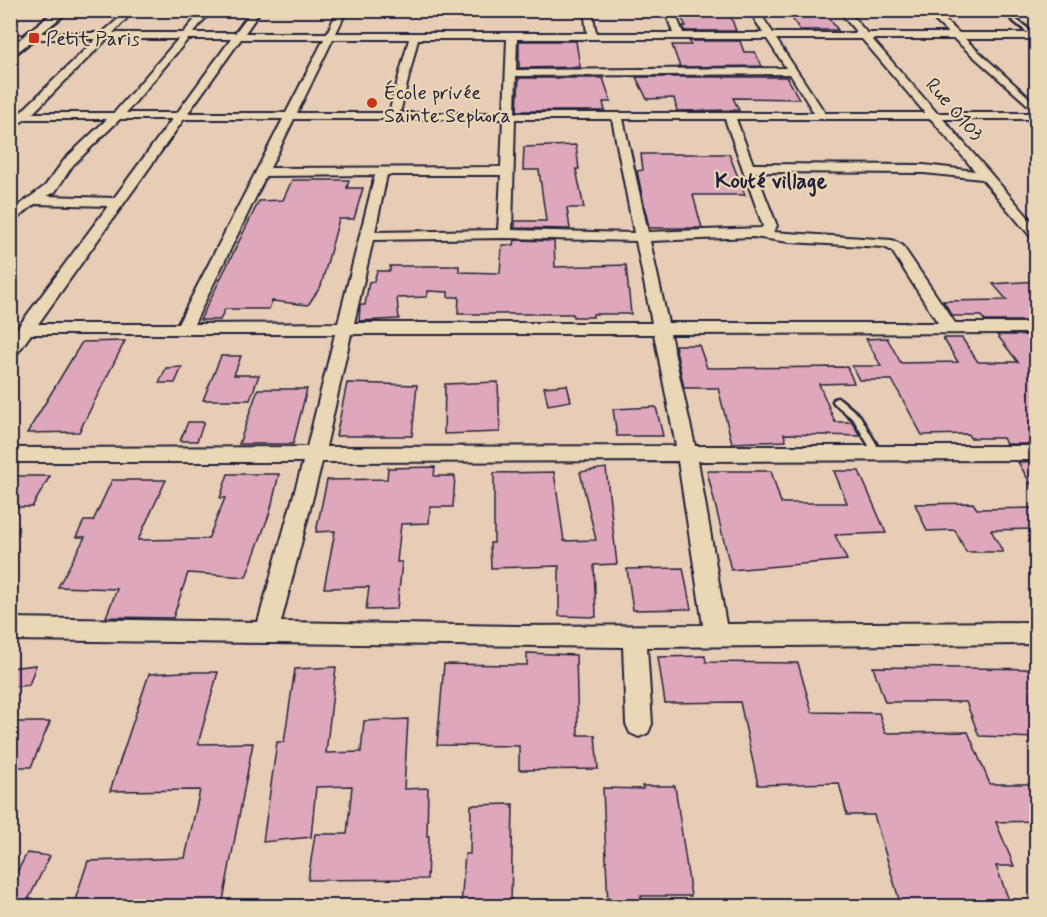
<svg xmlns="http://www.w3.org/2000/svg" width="1047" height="917" viewBox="0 0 1047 917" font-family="Mynerve,sans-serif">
  <rect width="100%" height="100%" fill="#e7cdb6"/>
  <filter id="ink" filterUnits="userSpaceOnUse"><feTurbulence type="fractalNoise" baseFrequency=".0167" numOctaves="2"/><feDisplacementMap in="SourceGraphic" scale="12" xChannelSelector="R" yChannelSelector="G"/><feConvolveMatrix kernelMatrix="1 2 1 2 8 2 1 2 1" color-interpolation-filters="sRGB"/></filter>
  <g filter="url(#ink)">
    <!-- building -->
    <path fill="#dea7bc" stroke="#22223b" stroke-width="1.5" d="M677,10L729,11L736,31H685L683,26H686Z
      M789,14H826L838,30H800Z
      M519,41H576L580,67L519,68Z
      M689,41H740L744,52H755L762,66L680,67L672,45H691Z
      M636,77H787L799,99L733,98L739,110L677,111L674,98L647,99Z
      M519,78H603L611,102H603L605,111H517Z
      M576,145L579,169H576L584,208H567L570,229L515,228V221H546L539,170H523L524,147Z
      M641,154H729L745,195H693L702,228H649L637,171L643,170Z
      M292,180H349L347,188H363L354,219H339L321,286L308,305L272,301L269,309H225L220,320H200L259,201L283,200Z
      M515,240L554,241L555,267L626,265L631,314H593V317H573V314H458L459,297H448V292L428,291L427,297L397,298L399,319L359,321L360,305H365L369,282L374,281L377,271H390V266H459V272L500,273L502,245H514Z
      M1036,281V321H985L981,316H953L943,301L1007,300L993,284Z
      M997,335H1036V444H1006L1003,438H970L968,434L922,435L892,380H859L852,366H881L866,339L887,338L901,363L958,362L943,338H962L978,362H1018Z
      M125,341L79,432L27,433L82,342Z
      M675,345H699L707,368L847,367L854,383L819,384L835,422H852L860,436L784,434L786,441L732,443L718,388H684Z
      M221,356H241L234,375H259L250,400H203Z
      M182,367L175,383H159L166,368Z
      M498,382L500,432L444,434L445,384Z
      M347,383L417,385L412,436H336Z
      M567,385L571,401L548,405L544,387Z
      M258,389H307L293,444H239Z
      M656,407L663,436H617L613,409Z
      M188,422H204L197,441H180Z
      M1018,462H1036V493Z
      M435,467L434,476H455L453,507H430L429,523L401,524L397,562H402L397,609L366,610L369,587L324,588L335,531L316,532L327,480L387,479L388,468Z
      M606,468L617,564L594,565L596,617L559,616V566L491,568L490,543H494V473L554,472L564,541L596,540L580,472Z
      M707,471H771L781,503H847L834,471H859L886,533L835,535L847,560L731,570Z
      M228,474H279L270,512L246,577L188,573L173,618L106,617L117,589L58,587L85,537H76L84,521H93L112,480H166L138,540L208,539L225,498H220Z
      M10,476H50L32,507H10Z
      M973,503L977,509L1036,508V529L991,530L1003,552H966L955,530L927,531L915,504Z
      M683,568L691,609L633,610L627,569Z
      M527,653L576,655L578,735H595L598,769L519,770V746L437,745L444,664L527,665Z
      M705,656L706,662L798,663L812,712L879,713L885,733L968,732L990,784H1036V821L996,822L1014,866H996L1010,903L901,906L874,815H847L839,783L758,785L740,702L665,703L658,657Z
      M36,665L29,685L10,687V668Z
      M336,667L326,753L361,752L364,721L408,719L404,789L428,788L427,836H429L427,879L308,880L315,834H347L352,786L316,787L311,837L263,842L277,742H284L295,669Z
      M873,667L1036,669V738L979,736L966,702H885Z
      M182,672H218L198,744L253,743L222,906H73L88,861L185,858L200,790L110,791L149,674Z
      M10,722H50L31,767H10Z
      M642,786H675L691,896H641L642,906H608L603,788L643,789Z
      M513,804L511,906H461L465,854H470L471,805Z
      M27,853L50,856L25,906H10V886Z"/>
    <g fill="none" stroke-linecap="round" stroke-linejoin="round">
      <!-- service casing -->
      <g stroke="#22223b" stroke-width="5">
        <path id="service" d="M1011,17H1013L1036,35V37H1033L1011,19Z
          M837,398L840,399L860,416L882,454L881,456H875L854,420L834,403L833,401L834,399Z"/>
      </g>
      <!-- minor casing -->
      <g stroke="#22223b" stroke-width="4">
        <path id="minor" d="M203,10H212L193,33H235L252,10H261L245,33H327L338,10H347L336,33H587L584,10H592L596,33H673L665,10H674L683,33H763L749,10H758L773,33H857L838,10H847L867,33H948L924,10H934L959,33H1036V39H965L1036,104V112L954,39H872L937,113H1036V119H943L1036,226V238L1031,237L982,179L924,173L756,172L777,226L773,232L892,240L902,245L955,323H1036V333L670,334L695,446H1036V460L698,461L726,624L1036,622V644L647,647L652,724L648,733L639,737L630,733L626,724L623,647L10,640V618L258,622L303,462H10V448L307,447L335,334H31L16,355L10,356V338L108,206L35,204L10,224V212L45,186L65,159L107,119H26L19,123L10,119V113H20L96,39H31L26,36L31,33H102L124,14L128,17L113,33H183ZM107,39H178L114,113H33ZM188,39H231L177,113H126ZM241,39H324L286,113H188ZM333,39H409L389,113H297ZM418,39H507L504,113H400ZM517,39H767L786,68L516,70ZM776,39H862L925,113H825ZM790,74L814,113H515L516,76ZM120,119H172L114,198L47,196L55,192L73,165ZM184,119H283L178,324H38ZM294,119H503L501,167L270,168ZM515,119H612L634,233L512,230ZM623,119H725L763,226L761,228L648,232ZM736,119H931L975,171L924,165L753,164ZM375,175L338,323L194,324L266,176ZM387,175H501L498,230L375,232ZM753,237L789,242L884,247L892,251L938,323H668L650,241ZM505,238L636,241L652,323H354L373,240ZM351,334H654L676,446L326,447ZM678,461L703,625L517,626L281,622L322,462Z
          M10,33L20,35L22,37L10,39Z"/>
      </g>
      <!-- secondary casing -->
      <g stroke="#22223b" stroke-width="5">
        <path id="secondary" d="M56,10H70L10,58V47Z"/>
      </g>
      <!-- service -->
      <use href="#service" fill="#e9d7b5" fill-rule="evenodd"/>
      <!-- minor -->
      <use href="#minor" fill="#e9d7b5" fill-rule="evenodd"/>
      <!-- secondary -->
      <use href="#secondary" fill="#e9d7b5" fill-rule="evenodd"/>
    </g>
  </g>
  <!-- markers -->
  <g fill="#c8321e" stroke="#e9d7b5" stroke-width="2">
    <rect x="28" y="32" width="12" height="12" rx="3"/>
    <circle cx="372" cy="103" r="6"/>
  </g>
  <g text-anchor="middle" stroke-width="4.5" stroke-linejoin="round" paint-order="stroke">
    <!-- far-poi labels -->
    <g font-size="20" fill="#22223b" stroke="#e9d7b5" text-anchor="start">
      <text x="46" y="45">Petit Paris</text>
      <text x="384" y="99">École privée<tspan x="384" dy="23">Sainte Sephora</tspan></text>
    </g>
    <!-- far-street labels -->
    <g font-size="20" fill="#22223b" stroke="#e9d7b5">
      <text transform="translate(955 109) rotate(49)" y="7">Rue O103</text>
    </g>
    <!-- far-neighbourhood labels -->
    <g font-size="22" font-weight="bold" fill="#22223b" stroke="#e9d7b5">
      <text x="771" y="188">Kouté village</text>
    </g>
  </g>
  <!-- margin -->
  <rect width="1047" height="917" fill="none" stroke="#e9d7b5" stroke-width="36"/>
  <rect x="18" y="18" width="1011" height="881" fill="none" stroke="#22223b" stroke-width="2" filter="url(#ink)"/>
</svg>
